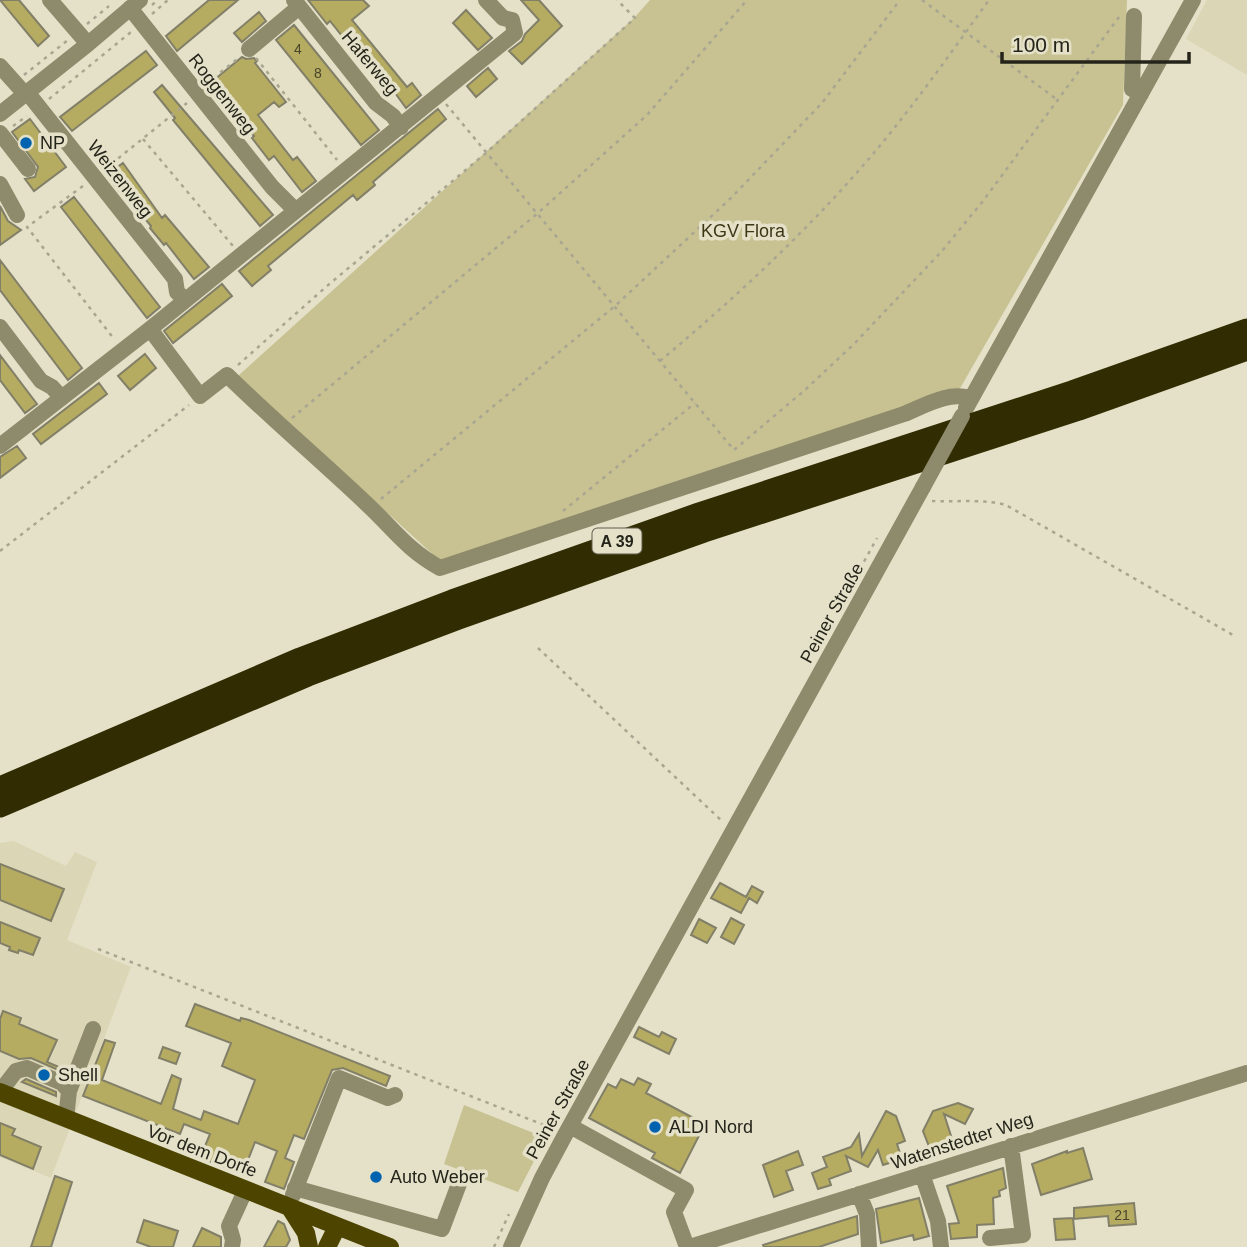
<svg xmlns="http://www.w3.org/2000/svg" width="1247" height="1247" viewBox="0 0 1247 1247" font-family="Arial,sans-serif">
  <rect width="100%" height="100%" fill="#e4e1c8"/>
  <!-- built -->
  <path fill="#dbd7b6" d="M1207,0H1247V75L1186,39Z
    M14,841L66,866L75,852L97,862L67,940L131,967L51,1178L0,1157V843Z"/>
  <!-- green -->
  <path fill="#c8c292" d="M650,0H1127L1123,105L951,404L452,572L238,376L634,18Z
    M464,1105L546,1138L518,1192L444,1164Z"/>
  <!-- building -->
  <path fill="#b5ab61" stroke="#827f68" stroke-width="2" d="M0,0H19L49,36L38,46Z
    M209,0H238L177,51L166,36Z
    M308,0H363L369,6L352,20L407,87L412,83L421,95L406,108L390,86L385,90L330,21L327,24Z
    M521,0H539L562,26L522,64L509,51L522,41L525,34L539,20Z
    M466,10L492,38L478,50L453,23Z
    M259,12L266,21L242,42L234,33Z
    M294,25L379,130L361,145L276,40Z
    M146,51L157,65L72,131L60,117Z
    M242,57L246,59L254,58L257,61L255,63L286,102L279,107L274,102L258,115L293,160L297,157L316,181L302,192L274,156L269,160L252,138L254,136L209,84Z
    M488,68L497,79L476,97L467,86Z
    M162,85L273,215L260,226L173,120L175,118L154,92Z
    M438,109L446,119L373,182L375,185L357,200L353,195L268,266L271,270L252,286L239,271Z
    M30,119L66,167L34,191L25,179L35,177L38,167L12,132Z
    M123,163L162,218L165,215L209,267L194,279L166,243L164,245L150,228L151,226L121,189L119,191L107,175Z
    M74,197L160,307L147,318L61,207Z
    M0,206L8,221L21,230L0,245Z
    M0,260L82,368L68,380L0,290Z
    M222,284L232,296L173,343L164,331Z
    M145,354L156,368L130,390L118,376Z
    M0,355L37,404L25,413L0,380Z
    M99,383L107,394L41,444L33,434Z
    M17,446L26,458L0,478V457Z
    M0,864L64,889L51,921L0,900Z
    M720,883L746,897L752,886L763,892L757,903L749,898L741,913L711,898Z
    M731,918L744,925L734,944L721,937Z
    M699,919L716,928L707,943L691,935Z
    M0,922L40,938L33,955L19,950L18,953L9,950L10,947L0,943Z
    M195,1004L240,1021L241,1018L249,1020L390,1076L386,1086L343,1068L332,1070L304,1139L294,1135L285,1158L294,1162L284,1189L265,1182L277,1151L255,1142L243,1173L200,1158L210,1134L184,1124L180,1134L83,1096L105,1040L115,1043L102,1080L161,1104L172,1075L181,1079L173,1109L201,1120L204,1111L238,1124L255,1080L222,1066L231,1043L186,1026Z
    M3,1011L21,1018L19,1024L57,1040L47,1062L66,1070L65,1073L31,1058L19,1059L0,1051V1019Z
    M639,1027L659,1037L662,1032L676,1039L669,1054L634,1037Z
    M163,1047L180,1053L176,1064L159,1058Z
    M638,1078L651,1084L646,1093L705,1124L680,1173L652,1158L655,1153L589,1118L608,1084L616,1088L621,1079L634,1085Z
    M26,1079L56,1092V1096L22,1082Z
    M958,1103L973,1109L965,1124L944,1114L953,1142L930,1149L923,1131L933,1111Z
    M886,1111L896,1116L905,1141L897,1144L902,1159L883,1165L878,1150L868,1167L846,1156L851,1171L829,1179L831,1185L818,1189L812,1173L827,1167L823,1157L851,1147L859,1134L862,1156Z
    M0,1123L15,1129L12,1135L41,1147L33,1169L0,1155Z
    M1083,1148L1092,1179L1041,1195L1032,1164L1067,1151V1153Z
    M798,1151L803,1165L786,1171L793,1190L774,1197L763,1165Z
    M1003,1168L1006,1188L999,1191L1000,1196L993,1198L994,1224L977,1225V1237L951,1239L949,1224L959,1223L947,1186Z
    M55,1176L72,1182L51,1247H31Z
    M919,1198L929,1236L914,1240L913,1235L881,1243L876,1209Z
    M1134,1203L1136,1224L1109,1226L1108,1216L1074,1219V1208Z
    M857,1216L858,1234L819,1247H764L763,1245Z
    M1073,1218L1075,1239L1056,1240L1054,1219Z
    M144,1220L178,1231L173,1247H151L137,1242Z
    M278,1221L284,1224L290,1240L286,1247H264Z
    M202,1228L221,1237V1247H193Z"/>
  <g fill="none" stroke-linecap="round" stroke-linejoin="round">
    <!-- path -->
    <path stroke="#a8a591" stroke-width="2.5" stroke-dasharray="3.5 5" stroke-linecap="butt" d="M922,0L1059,101
      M152,5L158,0
      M152,14L168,0
      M87,24L109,6
      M256,58L337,160
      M24,75L68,40
      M207,83L240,57
      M49,99L131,32
      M446,104L734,450L805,390L854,344L942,251L983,201L1119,17
      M13,126L27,116
      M143,139L233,246
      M105,169L187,103
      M83,186L27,227L114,339
      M660,361C734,299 804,234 867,161C910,111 950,54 989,0
      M238,365L327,286L486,153L635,18L617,0
      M292,418L538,213L647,115L747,0
      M381,499L615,306L731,198L822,103L900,0
      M932,501C953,502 988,499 1006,505L1233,635
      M563,511L695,403
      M0,551L189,405
      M823,636L877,538
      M538,648L723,822
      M98,949L554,1129
      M494,1247L509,1214"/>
    <!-- minor -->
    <path stroke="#8e8a6c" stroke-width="16" d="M50,0L88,44
      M294,0L376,103L393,116L401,127
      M130,8L272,187L295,210
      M1134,16L1132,89L1141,94
      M249,49L299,7
      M0,66L25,94
      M27,92L175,279L177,292L185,300
      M0,114L88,44L140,0
      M0,133L28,169
      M0,184L17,215
      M0,327L41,381L52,387L61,397
      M150,329L200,396L227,375C274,421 324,463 371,508C396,532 408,550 440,568L904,414C924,406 950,390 971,399
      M966,408L1193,0
      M0,446L150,329L515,33L512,20L503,18L486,0
      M69,1091L93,1029
      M0,1092L16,1071L27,1068L62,1083L69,1091L66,1119
      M570,1126L686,1190L674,1212L687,1247
      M922,1174L938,1221L941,1247
      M295,1188L442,1229L462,1176
      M859,1194L867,1214L869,1247
      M293,1195L339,1078L388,1098L395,1095
      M990,1238L1023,1235L1011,1146
      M232,1247L233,1240L229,1226L245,1191
      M511,1247L542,1178L565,1135L923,487
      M690,1247L1247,1073"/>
    <!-- major -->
    <path stroke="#4d4400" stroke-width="18" d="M0,1092L390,1247
      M290,1208L306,1233L309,1247
      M327,1247L337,1227"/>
    <!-- highway -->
    <path stroke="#322c03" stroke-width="21" d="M0,787L300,658L452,600L699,513L1072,391L1247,329
      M0,807L308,676L459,619L704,532L1079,410L1247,350"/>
    <!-- minor-bridge -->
    <path stroke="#8e8a6c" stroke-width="16" d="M923,487L962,416"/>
  </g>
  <!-- markers -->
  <g fill="#0163b0" stroke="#e4e1c8" stroke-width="2.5">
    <circle cx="26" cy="143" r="7"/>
    <circle cx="44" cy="1075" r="7"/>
    <circle cx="655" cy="1127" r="7"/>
    <circle cx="376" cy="1177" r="7"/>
  </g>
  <g text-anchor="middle" stroke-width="7" stroke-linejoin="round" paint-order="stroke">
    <!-- number labels -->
    <g font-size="14" fill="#49462c">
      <text x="298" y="54">4</text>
      <text x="318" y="78">8</text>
      <text x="1122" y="1220">21</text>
    </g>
    <!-- shield labels -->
    <rect fill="#e4e1c8" stroke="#5e5d4e" stroke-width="2" x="592.5" y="528.5" width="49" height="25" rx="5"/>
    <g font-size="16" font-weight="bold" fill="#25241a">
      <text x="617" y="547">A 39</text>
    </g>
    <!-- street labels -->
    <g font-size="18" fill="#25241a" stroke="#e4e1c8">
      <text transform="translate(370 63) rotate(50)" y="6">Haferweg</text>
      <text transform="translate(222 94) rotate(52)" y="6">Roggenweg</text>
      <text transform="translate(120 179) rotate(52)" y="6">Weizenweg</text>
      <text transform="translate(832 613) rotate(-61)" y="6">Peiner Straße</text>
      <text transform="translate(558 1109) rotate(-61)" y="6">Peiner Straße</text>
      <text transform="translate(962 1141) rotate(-18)" y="6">Watenstedter Weg</text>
      <text transform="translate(202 1151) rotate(21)" y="6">Vor dem Dorfe</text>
    </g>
    <!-- poi labels -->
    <g font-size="18" fill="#25241a" stroke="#e4e1c8" text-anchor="start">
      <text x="40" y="149">NP</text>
      <text x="58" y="1081">Shell</text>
      <text x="669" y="1133">ALDI Nord</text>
      <text x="390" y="1183">Auto Weber</text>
    </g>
    <!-- park labels -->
    <g font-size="18" fill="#3c3817" stroke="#e4e1c8">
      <text x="743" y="237">KGV Flora</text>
    </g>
  </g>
  <!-- scale -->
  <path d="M1002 52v10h187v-10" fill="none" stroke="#25241a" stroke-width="3.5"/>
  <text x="1012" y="52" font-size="21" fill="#25241a" stroke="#e4e1c8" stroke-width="5" paint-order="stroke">100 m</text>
</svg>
